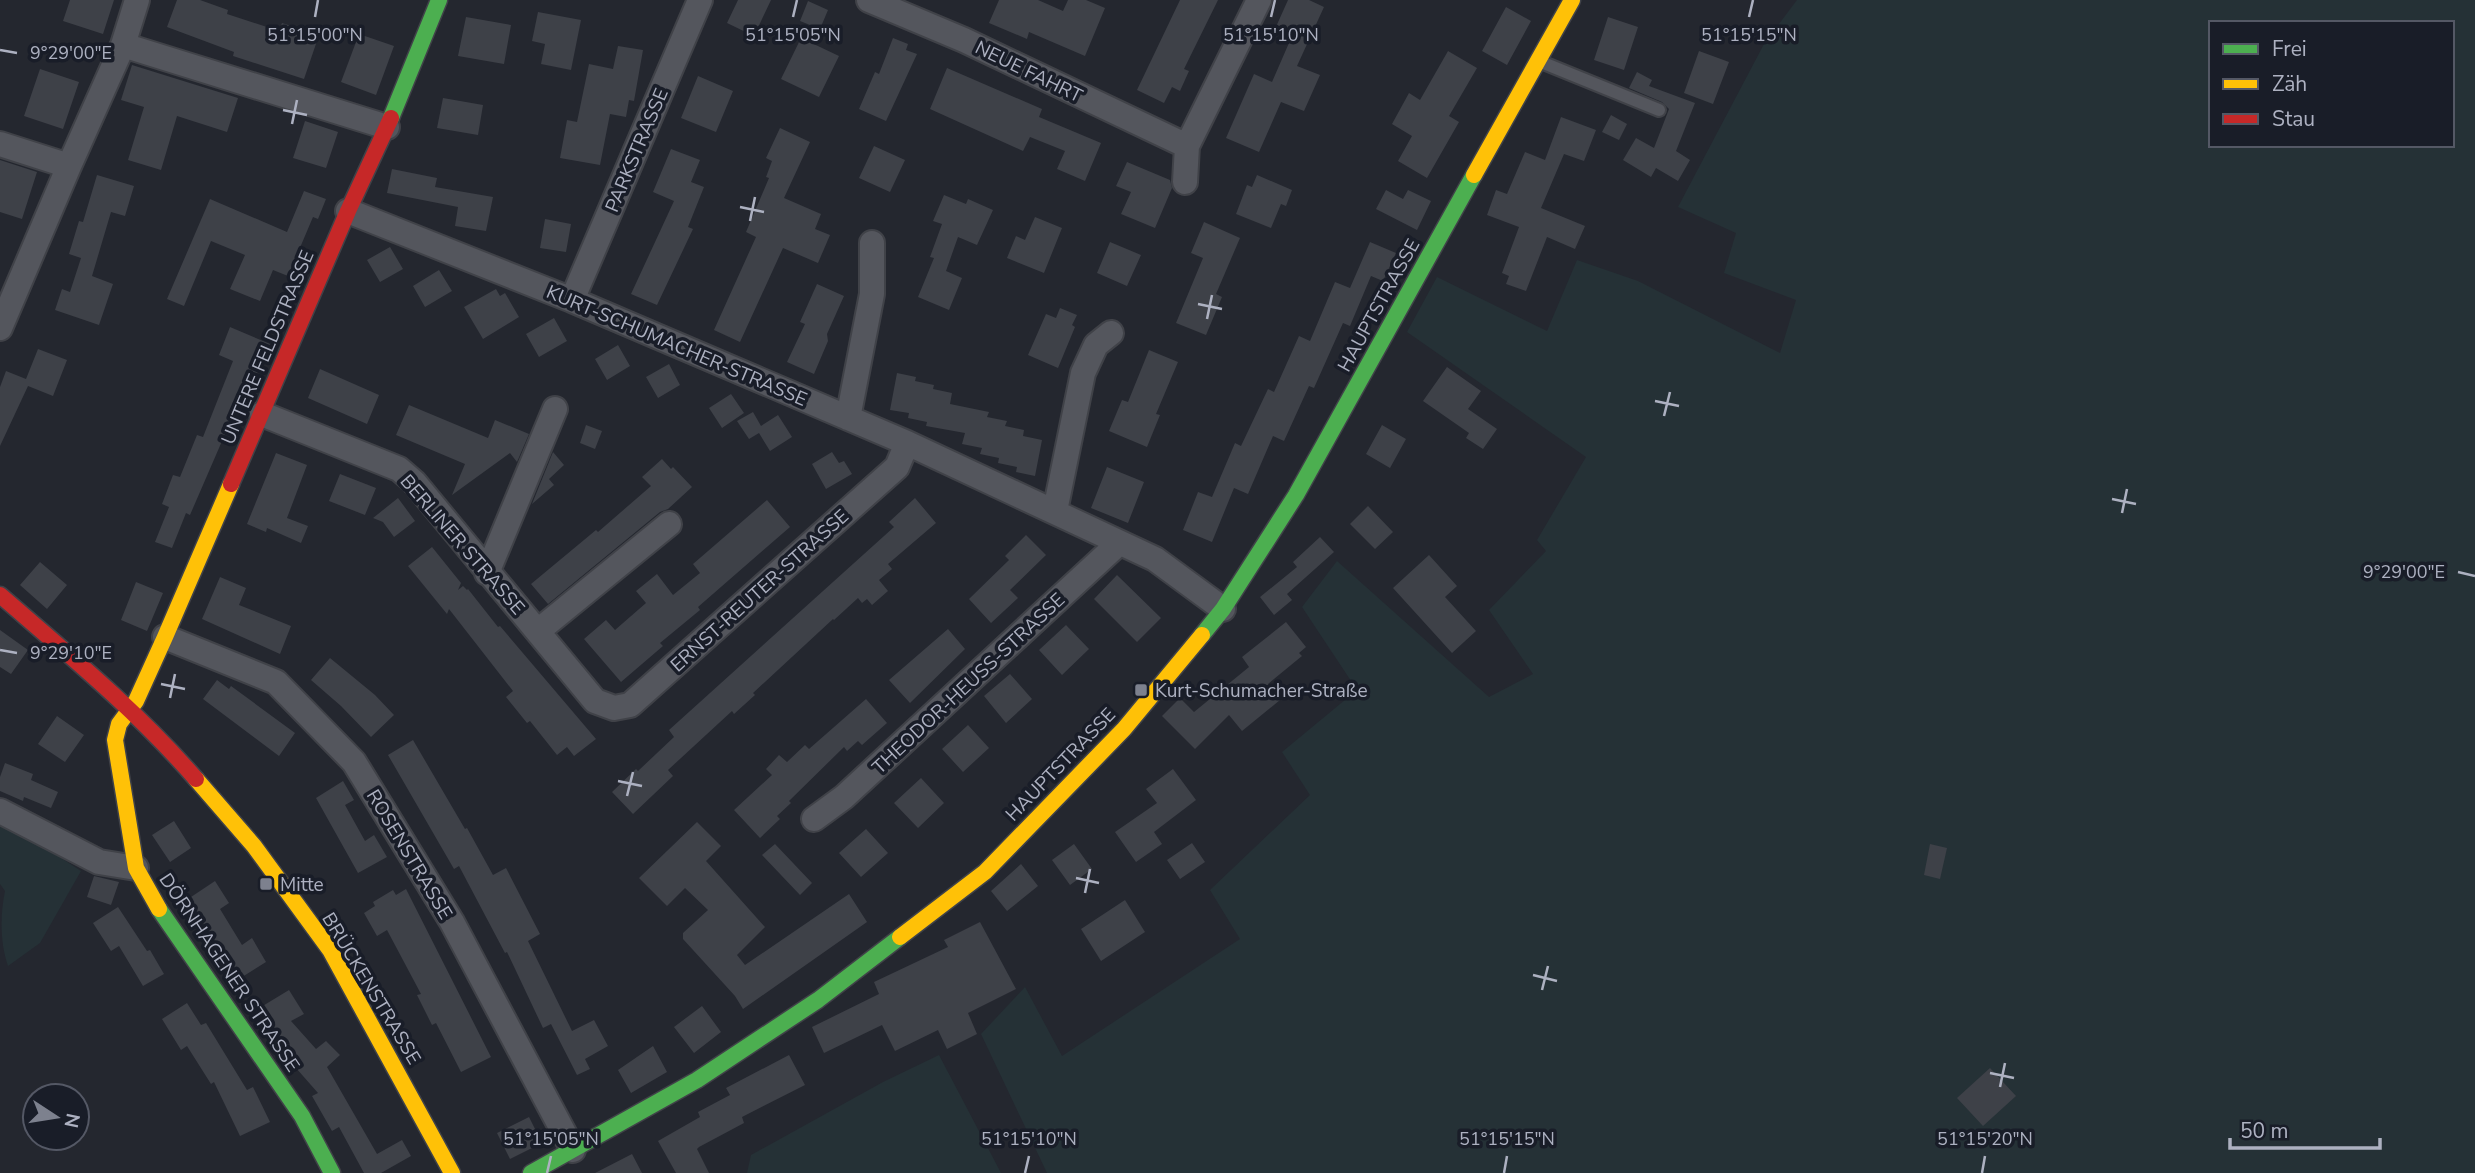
<svg xmlns="http://www.w3.org/2000/svg" width="2475" height="1173" viewBox="0 0 2475 1173" font-family="'Nunito Sans',sans-serif">
  <rect width="100%" height="100%" fill="#24272f"/>
  <!-- green -->
  <path fill="#253136" fill-rule="evenodd" d="M1797,0H2475V1173H1047L981,1034L1025,987L1062,1056L1240,939L1210,890L1310,795L1282,752L1357,690L1302,607L1337,561L1489,697L1533,674L1489,610L1546,551L1537,540L1586,457L1407,332L1437,277L1547,331L1577,260L1638,281L1780,353L1796,300L1724,273L1736,233L1678,207L1764,44ZM2211,23H2452V145H2211Z
    M5,821L81,871L40,943L8,966C0,943 0,915 5,891L0,884V827Z
    M939,1055L1001,1173H747L751,1155L883,1082Z"/>
  <!-- building -->
  <path fill="#3e4148" d="M70,0H114L103,34L63,21Z
    M177,0H200L228,10L227,14L279,31L282,23L319,35L304,79L233,56L234,52L167,27Z
    M738,0H771L754,36L727,23Z
    M999,0H1038L1063,11L1068,0H1086L1105,8L1085,56L1029,32L1027,39L989,23Z
    M1180,0H1218L1184,69L1189,71L1180,91L1172,87L1164,103L1137,90Z
    M1288,0H1309L1324,7L1297,66L1320,75L1304,111L1281,102L1259,152L1226,138L1254,74L1272,82L1292,36L1275,29Z
    M808,1L828,10L820,29L800,21Z
    M1506,7L1531,21L1507,65L1482,51Z
    M538,12L581,20L571,70L541,64L545,44L532,41Z
    M466,17L511,25L504,64L458,56Z
    M1608,17L1638,27L1624,70L1594,60Z
    M359,34L394,46L376,95L341,82Z
    M801,38L839,56L819,97L781,79Z
    M893,38L908,44L906,50L917,54L886,121L859,109L875,72L879,74Z
    M618,46L643,50L634,101L629,100L626,117L610,114L600,165L560,158L567,120L577,122L589,64L613,69Z
    M1448,51L1477,68L1449,116L1459,122L1427,178L1398,161L1412,136L1392,124L1409,93L1420,100Z
    M1699,51L1729,62L1713,104L1684,93Z
    M132,65L238,98L227,132L177,116L161,170L128,160L144,107L121,100Z
    M947,68L1042,109L1039,117L1101,143L1085,181L1057,169L1065,151L1030,137L1023,151L930,109Z
    M40,69L79,82L63,129L24,116Z
    M1637,72L1652,80L1649,86L1695,103L1676,151L1690,160L1678,181L1656,168L1651,177L1623,160L1636,138L1654,148L1669,109L1662,102L1629,88Z
    M698,76L733,91L716,132L681,118Z
    M443,98L483,105L478,135L437,128Z
    M1611,115L1627,124L1619,140L1602,132Z
    M1561,117L1596,130L1584,161L1564,154L1541,208L1585,226L1575,249L1547,237L1526,291L1506,284L1509,276L1502,273L1519,227L1487,215L1496,190L1507,194L1525,152L1545,160Z
    M305,121L338,132L326,168L293,158Z
    M780,128L810,142L784,198L821,214L815,229L830,235L818,263L783,248L740,342L714,330L756,237L746,232L769,178L766,177L772,161L766,158Z
    M874,146L905,160L890,192L859,178Z
    M671,149L700,160L691,182L704,187L688,227L693,229L657,305L631,294L674,201L653,192Z
    M0,160L37,172L22,219L0,212Z
    M1127,162L1170,180L1172,188L1155,228L1121,214L1131,192L1116,186Z
    M392,169L437,178L435,187L493,197L486,231L455,226L458,207L387,193Z
    M97,175L134,186L125,216L111,212L92,276L113,284L99,325L55,310L62,289L70,292L81,258L69,254L79,221L83,222Z
    M1257,175L1292,190L1286,206L1281,204L1271,228L1236,214L1247,185L1252,187Z
    M1386,190L1403,199L1408,190L1431,201L1417,230L1376,209Z
    M304,191L326,199L318,219L313,217L288,276L273,270L260,301L230,289L245,255L211,241L184,306L167,299L210,199L287,232Z
    M944,195L966,204L968,199L993,210L977,245L958,237L946,271L962,278L949,310L918,297L934,258L930,257L942,224L933,221Z
    M1035,217L1062,228L1044,273L1007,258L1016,236L1025,240Z
    M545,219L571,224L566,252L540,248Z
    M1204,222L1240,238L1216,294L1222,297L1206,335L1176,323L1203,258L1191,253Z
    M1110,242L1141,255L1127,286L1097,273Z
    M1370,242L1396,253L1383,281L1371,276L1350,326L1343,323L1314,388L1309,386L1284,441L1273,436L1248,494L1234,488L1212,542L1183,530L1198,492L1212,497L1235,443L1241,446L1268,389L1274,392L1299,336L1310,341L1335,282L1350,288Z
    M390,247L403,269L380,282L367,260Z
    M439,270L452,291L425,307L413,286Z
    M817,284L844,296L827,334L828,341L814,374L787,362L805,324L800,322Z
    M496,289L500,296L505,293L519,317L483,339L464,307Z
    M1060,308L1077,315L1072,325L1075,327L1058,368L1028,355L1046,314L1056,318Z
    M554,318L567,341L539,357L526,334Z
    M230,327L270,344L237,420L232,418L190,515L186,513L172,548L155,542L169,507L162,504L173,475L180,477L197,435L203,437L233,361L219,355Z
    M618,345L630,366L607,380L595,359Z
    M38,349L67,360L53,396L28,386L0,446V387L6,371L26,379Z
    M1149,350L1178,362L1156,414L1160,415L1147,447L1109,431L1122,400L1128,402Z
    M669,364L680,385L658,398L646,377Z
    M1447,367L1481,391L1468,409L1497,429L1483,449L1466,438L1469,433L1423,401Z
    M320,369L379,395L367,424L308,398Z
    M897,373L916,377L915,381L934,385L933,389L952,393L950,404L989,412L987,417L1007,421L1005,426L1024,430L1023,436L1042,440L1035,476L1016,472L1017,467L998,463L999,458L980,454L982,448L962,444L965,433L926,426L927,422L908,418L909,413L890,410Z
    M731,394L744,413L722,428L709,408Z
    M409,405L488,438L495,420L529,434L517,462L510,453L452,495L465,464L396,435Z
    M753,412L761,426L778,415L792,437L770,451L759,433L749,439L737,421Z
    M586,425L602,431L595,449L580,443Z
    M1382,425L1406,439L1390,468L1366,454Z
    M553,452L564,465L549,479L554,485L532,504Z
    M832,452L839,463L844,461L852,474L826,489L812,464Z
    M276,453L307,465L287,518L308,526L301,543L267,528L266,532L247,524Z
    M662,459L671,469L673,467L692,487L668,509L660,512L548,604L531,584L596,530L598,532L651,486L642,477Z
    M1107,467L1144,482L1128,523L1091,508Z
    M340,474L376,488L365,515L329,501Z
    M398,498L415,521L394,537L383,522L373,518Z
    M915,498L936,523L888,564L892,569L879,580L888,591L872,605L867,599L862,603L858,598L834,620L833,619L753,693L755,695L734,714L732,711L668,770L673,776L633,814L612,792L636,769L638,771L674,737L669,730L894,527L889,522Z
    M767,500L790,527L698,607L700,610L660,643L663,646L621,682L584,639L606,620L615,630L646,603L636,591L657,574L673,595L700,573L693,564Z
    M1368,506L1393,532L1375,549L1350,524Z
    M1026,535L1046,555L1010,590L1018,598L991,623L969,599L1009,560L1005,556Z
    M1320,537L1334,552L1287,594L1292,600L1274,615L1260,597L1297,567L1293,562Z
    M432,547L461,583L458,590L463,586L467,590L468,589L498,627L500,626L596,739L574,756L567,747L557,755L530,721L527,723L506,697L513,691L449,609L447,614L408,566Z
    M1429,555L1457,586L1445,597L1476,631L1452,653L1393,588Z
    M40,562L67,585L47,609L20,585Z
    M1117,575L1161,618L1137,642L1094,599Z
    M220,577L246,588L239,605L291,626L280,654L202,619Z
    M136,582L163,593L147,631L121,620Z
    M1286,622L1306,647L1299,653L1302,656L1268,684L1280,700L1242,731L1229,715L1195,749L1162,716L1180,698L1194,712L1249,667L1242,657Z
    M1066,625L1089,649L1062,675L1039,650Z
    M948,629L965,649L910,703L889,680Z
    M0,630L28,650L11,674L0,667Z
    M330,658L375,695L394,715L371,737L341,706L311,680Z
    M1010,674L1032,699L1006,723L984,696Z
    M217,680L229,689L231,686L295,733L279,756L203,699Z
    M866,699L887,723L862,745L858,741L847,751L844,747L789,801L791,803L777,816L780,819L760,838L734,810L772,775L766,769L779,755L787,762L805,745L809,749Z
    M57,716L84,735L65,762L38,744Z
    M968,725L989,748L963,772L942,749Z
    M413,740L465,829L467,828L493,875L506,868L540,934L528,941L572,1031L594,1020L608,1046L585,1059L590,1069L577,1075L551,1024L543,1028L507,952L505,953L459,866L454,869L388,755Z
    M5,763L33,774L31,780L58,792L51,808L24,797L23,801L0,791V777Z
    M1173,769L1196,800L1154,832L1162,844L1136,862L1115,832L1157,803L1146,789Z
    M921,778L944,803L918,828L894,803Z
    M343,781L354,800L345,805L365,841L374,835L387,857L358,873L316,798Z
    M174,821L191,848L170,862L152,835Z
    M697,822L721,846L706,861L765,927L737,955L745,965L849,894L867,922L743,1009L735,996L683,939V933L708,910L685,888L667,906L639,878Z
    M866,829L888,853L861,877L839,853Z
    M1192,843L1205,862L1180,879L1167,860Z
    M775,844L812,883L800,895L762,855Z
    M1074,844L1092,869L1070,885L1052,860Z
    M1930,844L1947,848L1940,879L1924,875Z
    M1021,864L1038,886L1007,911L991,891Z
    M94,876L119,882L111,905L87,897Z
    M215,881L229,903L220,909L242,945L252,938L266,962L239,979L188,899Z
    M406,889L491,1057L461,1072L436,1023L432,1025L417,995L421,994L387,930L377,936L364,913L375,906L373,902L393,890L396,895Z
    M1125,900L1145,932L1101,961L1081,929Z
    M118,907L147,951L150,950L164,974L143,986L119,946L111,951L93,923Z
    M980,922L1016,989L968,1013L977,1034L947,1049L938,1030L895,1051L882,1025L824,1053L812,1027L879,994L874,982L948,947L944,940Z
    M289,990L304,1014L291,1021L316,1049L326,1041L340,1055L327,1067L377,1154L402,1140L411,1156L381,1173H364L339,1127L332,1131L312,1096L318,1093L281,1051L285,1047L261,1007Z
    M187,1003L201,1025L206,1023L247,1090L253,1087L270,1122L240,1136L214,1082L211,1084L187,1046L181,1050L162,1019Z
    M702,1006L721,1032L694,1053L674,1027Z
    M653,1046L667,1072L631,1093L618,1070Z
    M789,1055L805,1085L742,1117L744,1123L699,1147L697,1149L709,1173H676L658,1141L700,1117L698,1112L730,1095L726,1088Z
    M1990,1068L2016,1096L1983,1126L1957,1098Z
    M529,1117L542,1143L510,1159L497,1133Z
    M632,1154L642,1173H595Z"/>
  <g fill="none" stroke-linecap="round" stroke-linejoin="round">
    <!-- lane casing -->
    <g stroke="#404248" stroke-width="16">
      <path id="lane" d="M1541,62L1659,110"/>
    </g>
    <!-- street casing -->
    <g stroke="#404248" stroke-width="28">
      <path id="street" d="M869,0L964,40L1187,146L1259,0
        M123,45L387,127
        M0,144L69,166
        M1185,182L1187,146
        M348,211L572,300L907,443L1155,559L1223,609
        M572,300L700,0
        M0,328L69,166L123,45L137,0
        M262,414L399,469L414,482L595,701L614,708L630,705L897,467L907,443
        M848,418L872,294V243
        M1055,511L1083,373L1096,345L1111,333
        M487,573L555,409
        M538,631L669,524
        M165,637L276,682L354,762L452,922L573,1150
        M0,811L99,862L136,868
        M814,819L844,797L1119,543"/>
    </g>
    <!-- fast casing -->
    <g stroke="#404248" stroke-width="19">
      <path id="fast" d="M391,118L439,0
        M1202,635L1223,609L1296,495L1474,175
        M159,909L302,1116L332,1173
        M531,1173L697,1080L818,1000L900,937"/>
    </g>
    <!-- slow casing -->
    <g stroke="#404248" stroke-width="19">
      <path id="slow" d="M1474,175L1572,0
        M196,779L254,846L330,950L452,1173
        M159,909L136,868L115,740L119,724L136,701L165,637L231,484
        M900,937L985,872L1124,729L1202,635"/>
    </g>
    <!-- jam casing -->
    <g stroke="#404248" stroke-width="19">
      <path id="jam" d="M231,484L348,211L391,118
        M0,595C68,654 137,711 196,779"/>
    </g>
    <!-- lane -->
    <use href="#lane" stroke="#54565d" stroke-width="12"/>
    <!-- street -->
    <use href="#street" stroke="#54565d" stroke-width="24"/>
    <!-- fast -->
    <use href="#fast" stroke="#4caf50" stroke-width="16"/>
    <!-- slow -->
    <use href="#slow" stroke="#ffc107" stroke-width="16"/>
    <!-- jam -->
    <use href="#jam" stroke="#c62828" stroke-width="16"/>
  </g>
  <!-- ticks -->
  <path fill="none" stroke="#adb1c1" stroke-width="2.5" d="M315,17L318,0M793,17L797,0M1271,17L1275,0M1749,17L1753,0M0,50L17,53M283,110L307,115M292,124L297,100M740,207L764,212M750,221L755,197M1198,304L1222,309M1207,319L1212,295M1655,401L1679,406M1664,416L1670,392M2112,499L2136,504M2122,513L2127,489M2458,572L2475,576M0,650L17,653M161,684L185,689M170,698L175,674M618,781L642,786M627,796L633,772M1076,878L1099,883M1085,893L1090,869M1533,975L1557,981M1542,990L1548,966M1990,1073L2014,1078M2000,1087L2005,1063M547,1173L551,1156M1025,1173L1029,1156M1504,1173L1507,1156M1982,1173L1985,1156"/>
  <!-- markers -->
  <g fill="#7d818e" stroke="#191d28" stroke-width="2.5">
    <rect x="1134" y="683" width="14" height="14" rx="3.5"/>
    <rect x="259" y="877" width="14" height="14" rx="3.5"/>
  </g>
  <g text-anchor="middle" stroke-width="7" stroke-linejoin="round" paint-order="stroke">
    <!-- street labels -->
    <g font-size="19" fill="#adb1c1" stroke="#191d28">
      <text transform="translate(1029 71) rotate(26)" y="7">NEUE FAHRT</text>
      <text transform="translate(636 150) rotate(-67)" y="7">PARKSTRASSE</text>
      <text transform="translate(1378 305) rotate(-61)" y="7">HAUPTSTRASSE</text>
      <text transform="translate(677 345) rotate(23)" y="7">KURT-SCHUMACHER-STRASSE</text>
      <text transform="translate(267 347) rotate(-67)" y="7">UNTERE FELDSTRASSE</text>
      <text transform="translate(463 544) rotate(49)" y="7">BERLINER STRASSE</text>
      <text transform="translate(759 590) rotate(-42)" y="7">ERNST-REUTER-STRASSE</text>
      <text transform="translate(968 683) rotate(-43)" y="7">THEODOR-HEUSS-STRASSE</text>
      <text transform="translate(1060 764) rotate(-46)" y="7">HAUPTSTRASSE</text>
      <text transform="translate(410 854) rotate(59)" y="7">ROSENSTRASSE</text>
      <text transform="translate(230 972) rotate(56)" y="7">DÖRNHAGENER STRASSE</text>
      <text transform="translate(372 988) rotate(59)" y="7">BRÜCKENSTRASSE</text>
    </g>
    <!-- poi labels -->
    <g font-size="19" fill="#adb1c1" stroke="#191d28" text-anchor="start">
      <text x="1155" y="697">Kurt-Schumacher-Straße</text>
      <text x="280" y="891">Mitte</text>
    </g>
  </g>
  <g font-size="18" text-anchor="middle" fill="#adb1c1" stroke="#191d28" stroke-width="7" stroke-linejoin="round" paint-order="stroke">
    <text x="315" y="41">51°15'00"N</text>
    <text x="793" y="41">51°15'05"N</text>
    <text x="1271" y="41">51°15'10"N</text>
    <text x="1749" y="41">51°15'15"N</text>
    <text x="71" y="59">9°29'00"E</text>
    <text x="2404" y="578">9°29'00"E</text>
    <text x="71" y="659">9°29'10"E</text>
    <text x="551" y="1145">51°15'05"N</text>
    <text x="1029" y="1145">51°15'10"N</text>
    <text x="1507" y="1145">51°15'15"N</text>
    <text x="1985" y="1145">51°15'20"N</text>
  </g>
  <!-- legend -->
  <rect x="2209" y="21" width="245" height="126" fill="#191d28" stroke="#545865" stroke-width="2"/>
  <rect x="2223" y="44" width="35" height="10" fill="#4caf50" stroke="#545865" stroke-width="2"/>
  <text x="2272" y="56" font-size="21" fill="#adb1c1">Frei</text>
  <rect x="2223" y="79" width="35" height="10" fill="#ffc107" stroke="#545865" stroke-width="2"/>
  <text x="2272" y="91" font-size="21" fill="#adb1c1">Zäh</text>
  <rect x="2223" y="114" width="35" height="10" fill="#c62828" stroke="#545865" stroke-width="2"/>
  <text x="2272" y="126" font-size="21" fill="#adb1c1">Stau</text>
  <!-- north arrow -->
  <g transform="translate(56 1117) rotate(102)"><circle r="33" fill="#191d28" stroke="#545865" stroke-width="2"/>
  <path d="M0-5L12 26L0 18L-12 26Z" fill="#7d818e"/>
  <text y="-10" font-size="19" font-weight="bold" text-anchor="middle" fill="#adb1c1">N</text>
  </g>
  <!-- scale -->
  <path d="M2230 1138v10h150v-10" fill="none" stroke="#adb1c1" stroke-width="3.5"/>
  <text x="2240" y="1138" font-size="21" fill="#adb1c1" stroke="#191d28" stroke-width="5" paint-order="stroke">50 m</text>
</svg>
